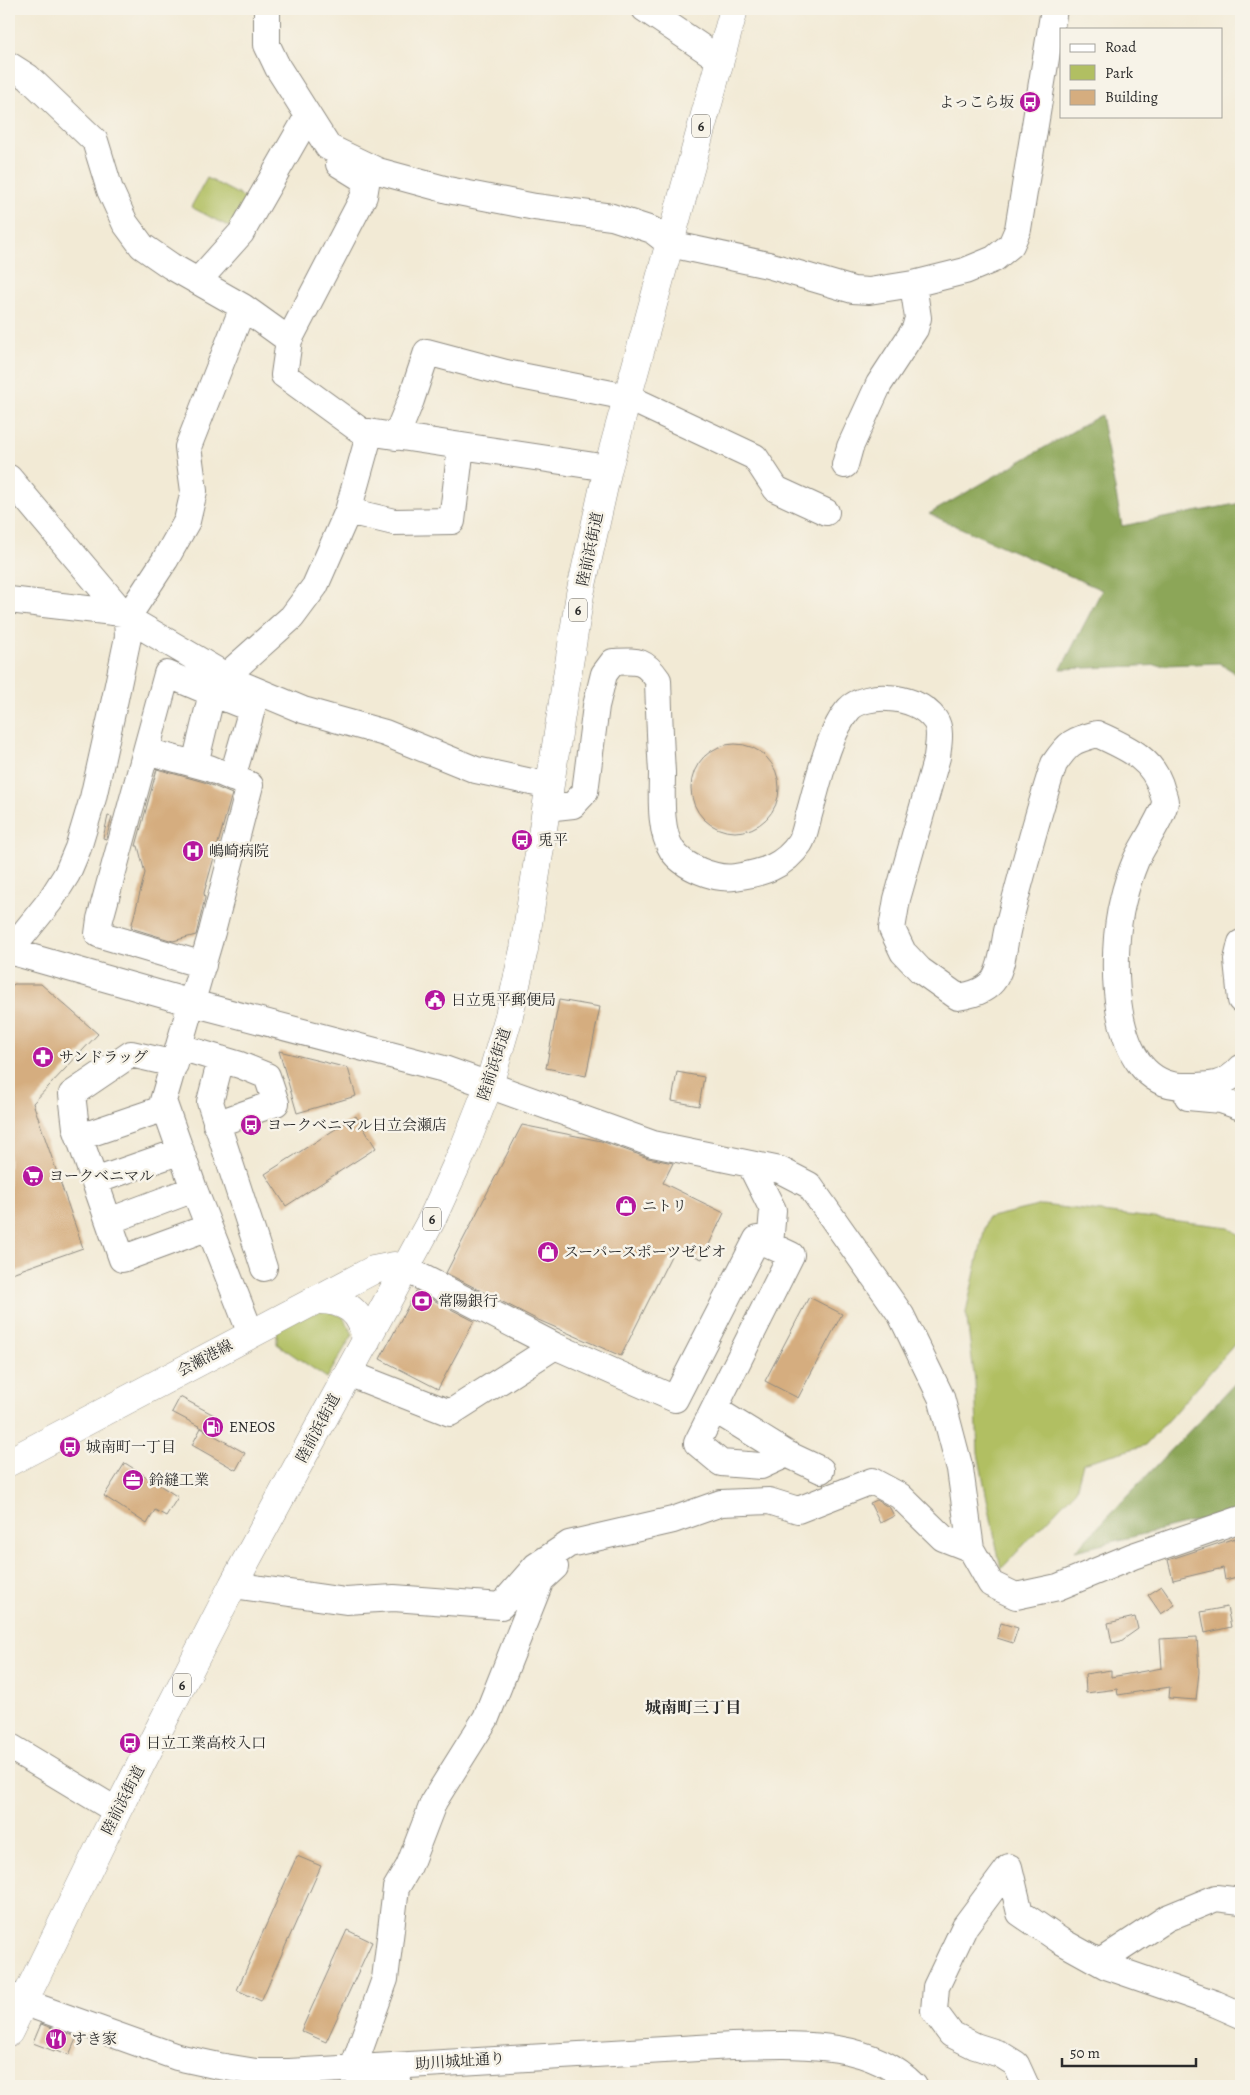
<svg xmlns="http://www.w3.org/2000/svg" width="1250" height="2095" viewBox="0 0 1250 2095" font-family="Alegreya,'Noto Serif JP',serif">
  <rect width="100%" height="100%" fill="#f7f3e8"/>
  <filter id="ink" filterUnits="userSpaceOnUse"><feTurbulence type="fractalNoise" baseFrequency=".02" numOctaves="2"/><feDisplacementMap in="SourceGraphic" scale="10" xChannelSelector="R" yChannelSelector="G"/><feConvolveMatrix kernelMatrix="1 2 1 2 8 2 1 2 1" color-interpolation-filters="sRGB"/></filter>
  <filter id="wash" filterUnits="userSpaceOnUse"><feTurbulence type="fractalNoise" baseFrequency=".0096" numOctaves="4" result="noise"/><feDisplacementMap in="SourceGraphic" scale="20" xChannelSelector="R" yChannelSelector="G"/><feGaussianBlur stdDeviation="1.12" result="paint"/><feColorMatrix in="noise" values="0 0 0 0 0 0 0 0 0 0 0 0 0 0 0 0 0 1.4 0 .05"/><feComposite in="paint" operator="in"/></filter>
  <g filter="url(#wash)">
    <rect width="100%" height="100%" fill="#f2ead5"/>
    <!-- green -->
    <path fill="#b1bf62" stroke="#6e7546" d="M207,178L257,204L241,233L191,207Z
      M1042,1205L1229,1227L1241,1236V1337L1146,1445L1083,1463L1076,1490L1001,1569L978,1453L975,1382L966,1312L987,1218Z
      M318,1307L343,1317L353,1334L327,1378L277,1344V1329Z"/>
    <!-- forest -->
    <path fill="#8ca658" stroke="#5c6842" d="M1101,415L1122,526L1241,503V676L1219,663L1061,669L1102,590L929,514Z
      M1241,1377V1510L1075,1551Z"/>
    <g id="blocks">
      <!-- building -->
      <path fill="#d5ad7f" d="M691 788a44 44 0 1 1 88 0a44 44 0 1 1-88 0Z
        M157,769L204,782L232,794L204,893L205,898L196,935L173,941L131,928L145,873L138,846H136Z
        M108,816L112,817L106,839L103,838Z
        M14,984H41L98,1034L33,1103L83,1248L9,1274V989Z
        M559,1000L600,1007L586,1076L546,1068Z
        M279,1051L348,1068L356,1096L297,1113Z
        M677,1072L704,1077L699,1106L672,1101Z
        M356,1116L376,1148L286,1206L265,1174Z
        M522,1125L601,1141L648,1158L673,1163L663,1183L724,1213L702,1259L675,1248L621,1356L536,1319L446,1273Z
        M416,1291L474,1321L438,1389L380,1359Z
        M809,1297L842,1314L798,1398L765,1381Z
        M180,1397L214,1415L206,1430L172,1412Z
        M201,1428L245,1453L236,1470L192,1445Z
        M125,1463L178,1497L166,1516L155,1510L147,1524L104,1496Z
        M877,1500L890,1508L894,1516L880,1523L870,1503Z
        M1235,1538L1241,1576L1225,1580L1223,1568L1173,1580L1168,1560Z
        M1162,1586L1175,1605L1161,1614L1148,1595Z
        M1227,1607L1231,1627L1205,1633L1201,1612Z
        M1135,1617L1138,1629L1121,1641L1112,1643L1108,1623Z
        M1001,1623L1018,1628L1013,1643L997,1638Z
        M1197,1637L1199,1672L1196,1700L1169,1698L1170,1687L1118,1695L1117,1689L1086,1693L1085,1674L1111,1670V1677L1162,1668L1160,1639Z
        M297,1856L321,1866L261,2001L237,1990Z
        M347,1930L372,1942L326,2042L301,2031Z
        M41,2024L77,2037L69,2055L55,2049L54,2051L33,2043Z"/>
    </g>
  </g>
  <g filter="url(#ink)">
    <use href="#blocks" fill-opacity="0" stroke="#8e8a80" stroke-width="1"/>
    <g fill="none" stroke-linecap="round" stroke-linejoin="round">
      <!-- minor casing -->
      <g stroke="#8e8a80" stroke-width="28">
        <path id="minor" d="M267,9V45L278,68L328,147L378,171L448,190L535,207L612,217L652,230L670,244L768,265L853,290L869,291L913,284L965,271L994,259L1011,245L1018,229L1054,9
          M645,9L719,59
          M9,65L28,77L95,141L110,190L125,223L142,246L171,266L243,307
          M198,281L241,233L308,116
          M289,340L364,196L366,184L360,177L339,164
          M396,437L411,400L427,352L506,373L627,397L755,457L776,489L826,512
          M845,465L850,447L879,384L915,329L918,318L913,284
          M9,478L127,618L226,676L243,685L303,710L385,733L476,770L550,786
          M348,511L394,522L452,521L461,446
          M9,600L122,613
          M226,676L292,617L315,586L348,511L370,432
          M212,693L252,709L232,778
          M146,751L167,674L212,693L195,764
          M546,808L573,805L585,792L596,706L604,674L613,662C637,661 644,659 658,680C659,711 660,741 662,772C662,794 659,830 672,850C683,867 715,880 735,877C762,873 784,867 800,843C804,837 806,826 808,818C817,788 828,732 849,709C857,700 877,697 888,698C905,699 924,705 935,720C942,730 938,746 937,757L897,899L892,929L903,952L920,970L958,997C972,995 987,991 995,978C1004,962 1004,940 1009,923C1023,870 1037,816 1054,764C1069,742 1072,741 1097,734C1125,747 1154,758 1162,791C1163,794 1165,799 1165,802C1164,814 1142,847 1136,860C1131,872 1126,887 1123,900C1110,950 1107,1085 1183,1086C1208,1086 1224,1087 1241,1068
          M1241,943L1237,960L1241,1000
          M9,951L192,1003L444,1069L653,1144L780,1170L809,1185L901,1315L941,1397L960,1469L971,1549L991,1584L1016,1596L1058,1587L1133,1556L1241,1519
          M9,952L50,901L67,874L78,848L93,798L115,699L128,637L127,618L165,560L187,521L194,491L188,447L243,307L289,340L284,375L361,431L608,468
          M203,965L98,934L100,919L146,751L209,768L250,785L212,932L163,1101L194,1189L251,1334
          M180,1047L240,1065L267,1076L276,1103L216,1124
          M221,1059L210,1102L264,1268
          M175,1064L131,1054L72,1094L76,1128L122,1259L209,1227
          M1188,1097L1221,1100L1241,1107
          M80,1137L165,1108
          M751,1166L773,1210L770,1245
          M95,1181L181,1151
          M109,1221L194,1189
          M404,1268L555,1346L675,1399L757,1239L791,1255L697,1443L721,1463L761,1466L787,1454L714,1409
          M348,1373L450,1413L555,1346
          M787,1454L821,1470
          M233,1585L346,1601L394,1598L501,1606L536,1566L569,1544L673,1520L721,1503L769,1501L798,1510L872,1481L900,1496L943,1538L971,1549
          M9,1746L117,1811
          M1100,1962L1167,1918L1216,1898L1241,1901
          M9,1995L23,2002L177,2057L219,2066L256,2072H289L732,2046C793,2045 868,2038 914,2086
          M400,2086L353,2068L385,1979L396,1888L409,1866L434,1801L486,1718L541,1580L555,1567
          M1026,2086L1016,2064L1000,2054L975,2046L951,2034L934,2011L936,1987L965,1926L1009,1867L1020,1913L1061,1941L1106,1966L1216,2004L1241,2015"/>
      </g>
      <!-- major casing -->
      <g stroke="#8e8a80" stroke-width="29">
        <path id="major" d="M9,1462L373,1270L394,1266L404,1268"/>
      </g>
      <!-- highway casing -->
      <g stroke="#8e8a80" stroke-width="29">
        <path id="highway" d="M315,1300C345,1299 363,1311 366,1342
          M9,2032L117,1811L233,1585L432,1219L462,1153L489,1085L509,1016L524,949L580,594L608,468L734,9"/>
      </g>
      <!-- minor -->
      <use href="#minor" stroke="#fff" stroke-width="26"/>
      <!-- major -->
      <use href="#major" stroke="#fff" stroke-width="28"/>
      <!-- highway -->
      <use href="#highway" stroke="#fff" stroke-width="28"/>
    </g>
  </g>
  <!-- icons -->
  <defs>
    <g id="bus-disc" transform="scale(1.125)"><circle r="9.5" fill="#b5179e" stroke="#f7f3e8"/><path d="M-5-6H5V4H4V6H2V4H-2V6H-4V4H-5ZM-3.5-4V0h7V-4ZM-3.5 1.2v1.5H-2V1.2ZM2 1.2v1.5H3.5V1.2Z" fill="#fff"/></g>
    <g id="hospital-disc" transform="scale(1.125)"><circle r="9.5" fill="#b5179e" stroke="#f7f3e8"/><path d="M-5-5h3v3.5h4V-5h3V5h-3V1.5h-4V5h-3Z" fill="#fff"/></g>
    <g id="civic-disc" transform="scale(1.125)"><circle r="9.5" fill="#b5179e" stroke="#f7f3e8"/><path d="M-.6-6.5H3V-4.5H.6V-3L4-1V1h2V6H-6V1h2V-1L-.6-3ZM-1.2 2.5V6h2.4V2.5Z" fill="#fff"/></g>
    <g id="pharmacy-disc" transform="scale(1.125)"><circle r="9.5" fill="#b5179e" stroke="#f7f3e8"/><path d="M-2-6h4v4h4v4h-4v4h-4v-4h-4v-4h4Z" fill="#fff"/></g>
    <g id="supermarket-disc" transform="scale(1.125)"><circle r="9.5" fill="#b5179e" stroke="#f7f3e8"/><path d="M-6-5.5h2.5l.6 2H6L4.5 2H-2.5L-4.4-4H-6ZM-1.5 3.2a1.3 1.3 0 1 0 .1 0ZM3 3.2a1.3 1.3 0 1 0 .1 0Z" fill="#fff"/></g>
    <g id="shop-disc" transform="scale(1.125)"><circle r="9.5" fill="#b5179e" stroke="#f7f3e8"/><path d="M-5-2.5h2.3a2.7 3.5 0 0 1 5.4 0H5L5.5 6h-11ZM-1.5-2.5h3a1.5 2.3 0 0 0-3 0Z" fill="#fff"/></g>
    <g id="bank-disc" transform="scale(1.125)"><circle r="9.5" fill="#b5179e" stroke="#f7f3e8"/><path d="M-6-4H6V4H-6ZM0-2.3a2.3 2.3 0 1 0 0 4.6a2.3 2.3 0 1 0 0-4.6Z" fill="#fff"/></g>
    <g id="fuel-disc" transform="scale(1.125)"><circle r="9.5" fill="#b5179e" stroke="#f7f3e8"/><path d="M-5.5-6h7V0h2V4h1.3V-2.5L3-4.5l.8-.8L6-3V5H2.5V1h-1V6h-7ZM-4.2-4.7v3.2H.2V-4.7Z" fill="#fff"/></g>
    <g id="office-disc" transform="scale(1.125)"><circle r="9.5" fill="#b5179e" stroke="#f7f3e8"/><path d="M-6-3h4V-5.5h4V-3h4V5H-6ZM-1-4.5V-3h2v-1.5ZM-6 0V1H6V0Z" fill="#fff"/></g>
    <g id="restaurant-disc" transform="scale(1.125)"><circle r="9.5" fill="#b5179e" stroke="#f7f3e8"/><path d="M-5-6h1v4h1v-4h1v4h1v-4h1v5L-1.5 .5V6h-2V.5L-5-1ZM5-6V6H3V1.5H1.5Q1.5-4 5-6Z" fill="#fff"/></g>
  </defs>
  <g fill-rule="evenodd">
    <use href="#bus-disc" x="1030" y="102"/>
    <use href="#bus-disc" x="522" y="840"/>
    <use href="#hospital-disc" x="193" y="851"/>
    <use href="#civic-disc" x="435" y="1000"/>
    <use href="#pharmacy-disc" x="43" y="1057"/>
    <use href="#bus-disc" x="251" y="1125"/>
    <use href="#supermarket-disc" x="33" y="1176"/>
    <use href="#shop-disc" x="626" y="1206"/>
    <use href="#shop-disc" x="548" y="1252"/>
    <use href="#bank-disc" x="422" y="1301"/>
    <use href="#fuel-disc" x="213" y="1427"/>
    <use href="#bus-disc" x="70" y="1447"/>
    <use href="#office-disc" x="133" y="1480"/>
    <use href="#bus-disc" x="130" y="1743"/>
    <use href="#restaurant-disc" x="56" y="2039"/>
  </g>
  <g text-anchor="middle" stroke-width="5" stroke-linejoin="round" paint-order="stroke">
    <!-- shield labels -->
    <g fill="#f7f3e8" stroke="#686764" stroke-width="1">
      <rect x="692" y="114.5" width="18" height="23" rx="4"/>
      <rect x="569" y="598.5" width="18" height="23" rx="4"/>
      <rect x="423" y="1207.5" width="18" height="23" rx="4"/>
      <rect x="173" y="1673.5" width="18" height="23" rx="4"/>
    </g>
    <g font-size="14" font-weight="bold" fill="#2b2b2b">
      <text x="701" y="131">6</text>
      <text x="578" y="615">6</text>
      <text x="432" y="1224">6</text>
      <text x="182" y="1690">6</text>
    </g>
    <!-- poi labels -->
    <g font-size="15" fill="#2b2b2b" stroke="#f7f3e8" text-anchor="start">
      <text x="1014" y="107" text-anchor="end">よっこら坂</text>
      <text x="538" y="845">兎平</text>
      <text x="209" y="856">嶋崎病院</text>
      <text x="451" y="1005">日立兎平郵便局</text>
      <text x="59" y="1062">サンドラッグ</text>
      <text x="267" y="1130">ヨークベニマル日立会瀬店</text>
      <text x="49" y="1181">ヨークベニマル</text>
      <text x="642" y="1211">ニトリ</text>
      <text x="564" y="1257">スーパースポーツゼビオ</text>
      <text x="438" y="1306">常陽銀行</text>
      <text x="229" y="1432">ENEOS</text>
      <text x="86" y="1452">城南町一丁目</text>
      <text x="149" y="1485">鈴縫工業</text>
      <text x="146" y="1748">日立工業高校入口</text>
      <text x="72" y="2044">すき家</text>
    </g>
    <!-- street labels -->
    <g font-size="15" fill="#2b2b2b" stroke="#f7f3e8">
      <text transform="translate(590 549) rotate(-78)" y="5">陸前浜街道</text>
      <text transform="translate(494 1064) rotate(-72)" y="5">陸前浜街道</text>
      <text transform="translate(205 1358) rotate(-28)" y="5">会瀬港線</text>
      <text transform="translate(318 1428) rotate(-62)" y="5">陸前浜街道</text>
      <text transform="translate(123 1800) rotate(-63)" y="5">陸前浜街道</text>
      <text transform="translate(460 2061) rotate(-4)" y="5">助川城址通り</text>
    </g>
    <!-- neighbourhood labels -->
    <g font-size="16" font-weight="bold" fill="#2b2b2b" stroke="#f7f3e8">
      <text x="693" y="1713">城南町三丁目</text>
    </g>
  </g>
  <!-- margin -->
  <rect width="1250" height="2095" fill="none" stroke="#f7f3e8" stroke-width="30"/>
  <!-- legend -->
  <rect x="1060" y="28" width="162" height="90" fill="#f7f3e8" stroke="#a5a39c"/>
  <rect x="1070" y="44" width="25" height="8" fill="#ffffff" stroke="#a5a39c"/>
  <text x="1105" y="52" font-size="15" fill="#2b2b2b">Road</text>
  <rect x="1070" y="65" width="25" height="15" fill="#b1bf62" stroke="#a5a39c"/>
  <text x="1105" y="78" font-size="15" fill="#2b2b2b">Park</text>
  <rect x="1070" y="90" width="25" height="15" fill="#d5ad7f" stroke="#a5a39c"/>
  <text x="1105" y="102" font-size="15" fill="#2b2b2b">Building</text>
  <!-- scale -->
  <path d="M1062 2058v8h134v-8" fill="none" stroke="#2b2b2b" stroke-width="2.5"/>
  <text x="1070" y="2058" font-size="15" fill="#2b2b2b" stroke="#f7f3e8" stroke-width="4" paint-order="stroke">50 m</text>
</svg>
